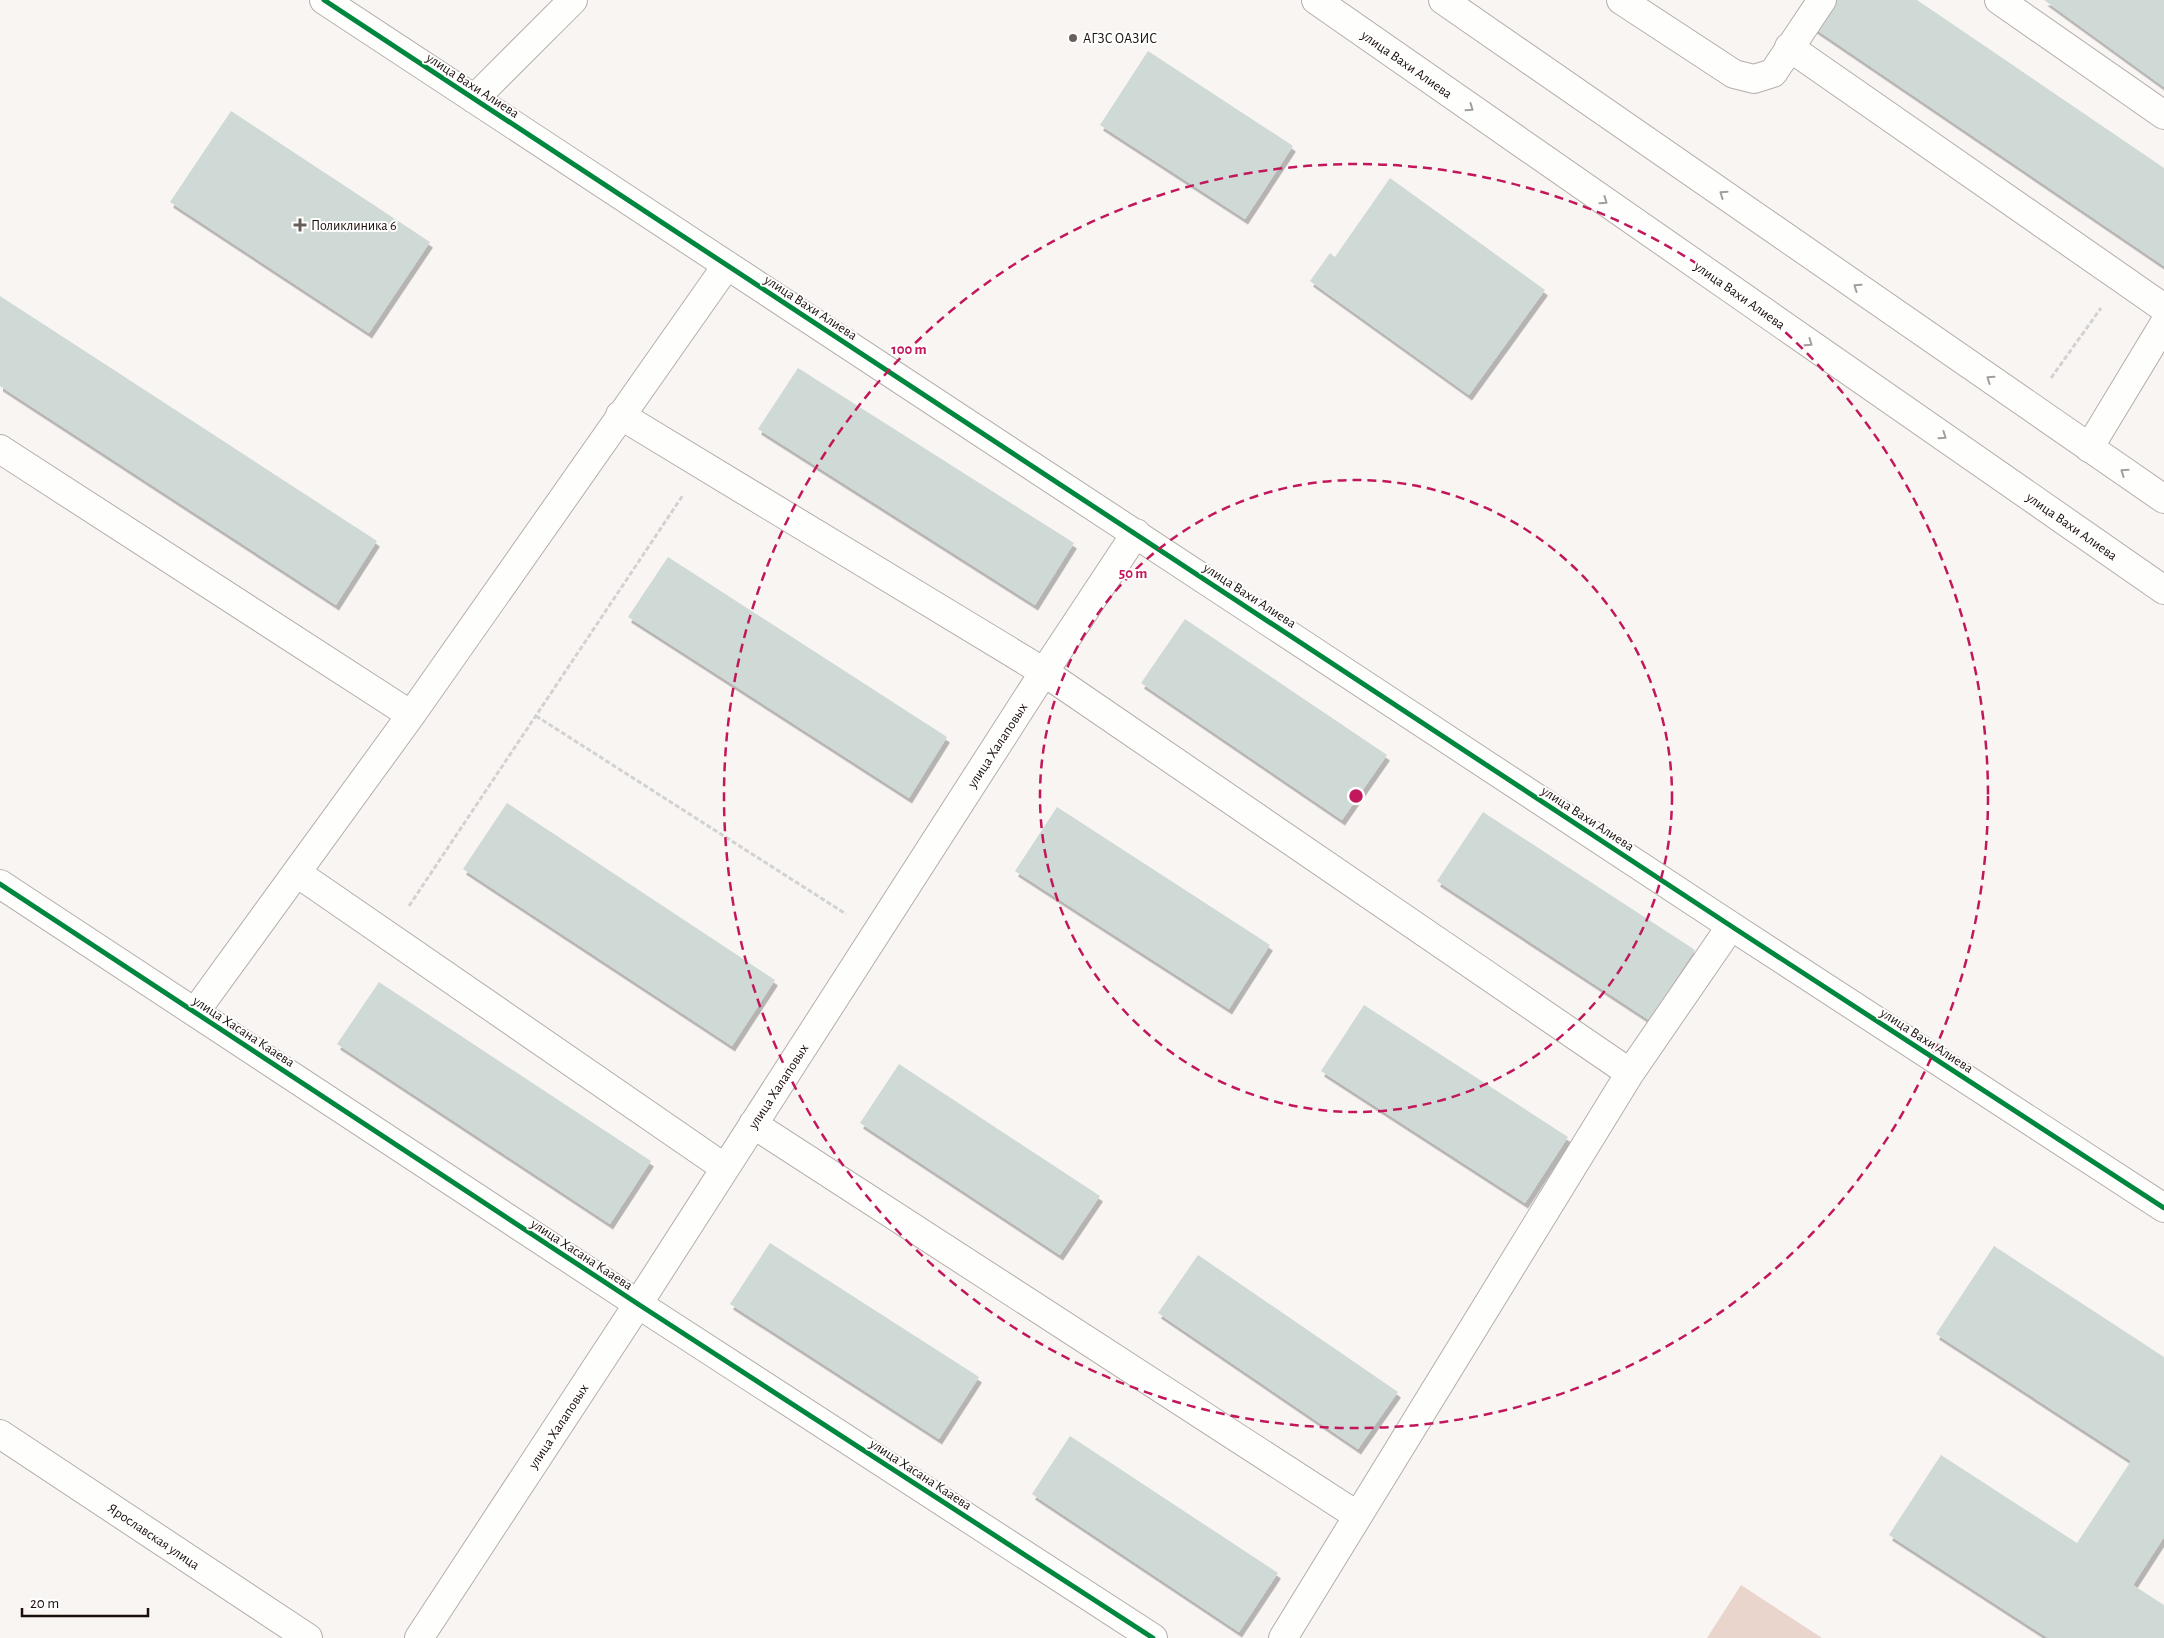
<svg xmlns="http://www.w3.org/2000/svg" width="2164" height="1638" viewBox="0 0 2164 1638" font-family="'Alegreya Sans',sans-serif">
  <defs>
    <filter id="shadow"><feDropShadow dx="3" dy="5.5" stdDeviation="0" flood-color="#0004"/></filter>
  </defs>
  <rect width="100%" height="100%" fill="#f8f5f3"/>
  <!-- green -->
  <path fill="#e9d5cb" d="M1741,1585L1822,1638H1707Z"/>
  <!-- building -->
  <path fill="#cfdad6" filter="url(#shadow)" d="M1829,0H1917L2164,168V266L1811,26Z
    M2044,0H2164V87Z
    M1148,51L1293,146L1245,219L1100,125Z
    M231,111L430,242L369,333L170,202Z
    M1390,178L1545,290L1469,395L1310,281L1330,253L1335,257Z
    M0,296L377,541L336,605L0,386Z
    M798,368L1074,543L1035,605L758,429Z
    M668,557L947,737L909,798L628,617Z
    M1185,619L1387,755L1342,820L1141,683Z
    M507,803L775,980L732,1046L463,869Z
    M1057,807L1270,945L1229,1009L1015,871Z
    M1483,812L1695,950L1649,1020L1437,881Z
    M379,982L651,1161L610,1224L337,1044Z
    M1364,1005L1568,1137L1525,1203L1321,1071Z
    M899,1064L1100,1196L1060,1255L860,1123Z
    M770,1243L979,1377L939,1439L730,1304Z
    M1994,1246L2164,1357V1537L2133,1585L2164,1605V1638H2048L1889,1535L1941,1455L2077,1543L2131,1461L1936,1334Z
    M1198,1255L1398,1392L1358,1449L1158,1313Z
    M1070,1436L1278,1573L1239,1632L1032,1494Z"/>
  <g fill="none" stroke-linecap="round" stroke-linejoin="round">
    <!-- minor casing -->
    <g stroke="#b5aeaa" stroke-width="30">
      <path id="minor" d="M324,0L1731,926L2164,1208
        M1621,0L1734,74L1754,79L1773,73L1822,0
        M1999,0L2164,115
        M1789,47L2164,308
        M474,99L573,0
        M620,415L1044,672L1630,1073
        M2089,448L2164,324
        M0,449L411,715
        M297,873L725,1168
        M0,884L638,1304L1153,1638
        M195,1012L411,715L727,265
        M753,1124L1358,1516
        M0,1434L308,1638
        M419,1638L638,1304L1044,672L1136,533
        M1283,1638L1630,1073L1731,926"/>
    </g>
    <!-- major casing -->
    <g stroke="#b5aeaa" stroke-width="30">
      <path id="major" d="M1316,0L2164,590
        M1443,0L2164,499"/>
    </g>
    <!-- path -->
    <path stroke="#d3d2d2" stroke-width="3" stroke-dasharray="5 2.5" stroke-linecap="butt" d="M2051,378L2101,308
      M536,716L846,914
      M409,906L683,495"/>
    <!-- minor -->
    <use href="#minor" stroke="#fefefd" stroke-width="28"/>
    <!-- major -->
    <use href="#major" stroke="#fefefd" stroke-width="28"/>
    <!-- cycleway casing -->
    <g stroke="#fff" stroke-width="8">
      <path id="cycleway" d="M324,0L1731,926L2164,1208
        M0,884L638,1304L1153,1638"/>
    </g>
    <!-- cycleway -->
    <use href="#cycleway" stroke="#00873e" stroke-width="5"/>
  </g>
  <!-- one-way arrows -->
  <defs><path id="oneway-chevron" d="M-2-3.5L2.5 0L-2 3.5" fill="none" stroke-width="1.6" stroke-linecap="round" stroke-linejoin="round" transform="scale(1.25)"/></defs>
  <g stroke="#a39e9b">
    <use href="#oneway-chevron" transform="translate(1470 108) rotate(35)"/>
    <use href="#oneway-chevron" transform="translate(1723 194) rotate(-145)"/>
    <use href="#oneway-chevron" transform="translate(1604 201) rotate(35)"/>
    <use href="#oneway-chevron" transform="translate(1857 287) rotate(-145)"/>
    <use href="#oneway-chevron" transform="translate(1809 343) rotate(35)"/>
    <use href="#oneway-chevron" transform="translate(1990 379) rotate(-145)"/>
    <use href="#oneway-chevron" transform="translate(1943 436) rotate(35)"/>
    <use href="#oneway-chevron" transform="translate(2124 472) rotate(-145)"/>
  </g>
  <!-- distance rings -->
  <g fill="none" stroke="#c2185b" stroke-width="2.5" stroke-dasharray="9 6">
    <circle cx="1356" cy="796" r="316"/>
    <circle cx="1356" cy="796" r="632"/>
  </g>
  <!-- markers -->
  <g fill="#685f5b" stroke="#fff" stroke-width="2">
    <circle cx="1073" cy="38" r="5"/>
    <path d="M297.5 217.5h5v5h5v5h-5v5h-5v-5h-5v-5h5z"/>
  </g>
  <g text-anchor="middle" stroke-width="4" stroke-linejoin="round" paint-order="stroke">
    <!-- poi labels -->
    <g font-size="14" fill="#1a0e09" stroke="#fff" text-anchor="start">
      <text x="1083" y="43">АГЗС ОАЗИС</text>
      <text x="311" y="230">Поликлиника 6</text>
    </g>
    <!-- street labels -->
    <g font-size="14" fill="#1a0e09" stroke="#fff">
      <text transform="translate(1407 64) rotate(35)" y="5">улица Вахи Алиева</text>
      <text transform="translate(473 85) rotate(33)" y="5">улица Вахи Алиева</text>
      <text transform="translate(1740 295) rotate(35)" y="5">улица Вахи Алиева</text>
      <text transform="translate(811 307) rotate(33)" y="5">улица Вахи Алиева</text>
      <text transform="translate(2072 526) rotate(35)" y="5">улица Вахи Алиева</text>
      <text transform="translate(1250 595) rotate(33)" y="5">улица Вахи Алиева</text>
      <text transform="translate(997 745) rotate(-57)" y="5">улица Халаповых</text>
      <text transform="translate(1588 818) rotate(33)" y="5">улица Вахи Алиева</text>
      <text transform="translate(244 1031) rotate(33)" y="5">улица Хасана Кааева</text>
      <text transform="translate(1927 1040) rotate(33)" y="5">улица Вахи Алиева</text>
      <text transform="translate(778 1086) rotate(-57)" y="5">улица Халаповых</text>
      <text transform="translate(582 1254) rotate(33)" y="5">улица Хасана Кааева</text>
      <text transform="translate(558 1426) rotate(-57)" y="5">улица Халаповых</text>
      <text transform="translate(921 1474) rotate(33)" y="5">улица Хасана Кааева</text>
      <text transform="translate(154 1536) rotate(34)" y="5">Ярославская улица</text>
    </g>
  </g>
  <circle cx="1356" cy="796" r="8" fill="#c2185b" stroke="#fff" stroke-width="2.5"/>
  <g font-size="15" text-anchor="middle" font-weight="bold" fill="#c2185b" stroke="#fff" stroke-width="4" stroke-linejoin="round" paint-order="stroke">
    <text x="909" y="354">100 m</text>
    <text x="1133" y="578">50 m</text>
  </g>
  <!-- scale -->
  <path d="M22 1608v8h126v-8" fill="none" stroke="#1a0e09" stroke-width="2.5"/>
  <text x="30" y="1608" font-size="15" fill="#1a0e09" stroke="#ffffff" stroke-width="4" paint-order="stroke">20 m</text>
</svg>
